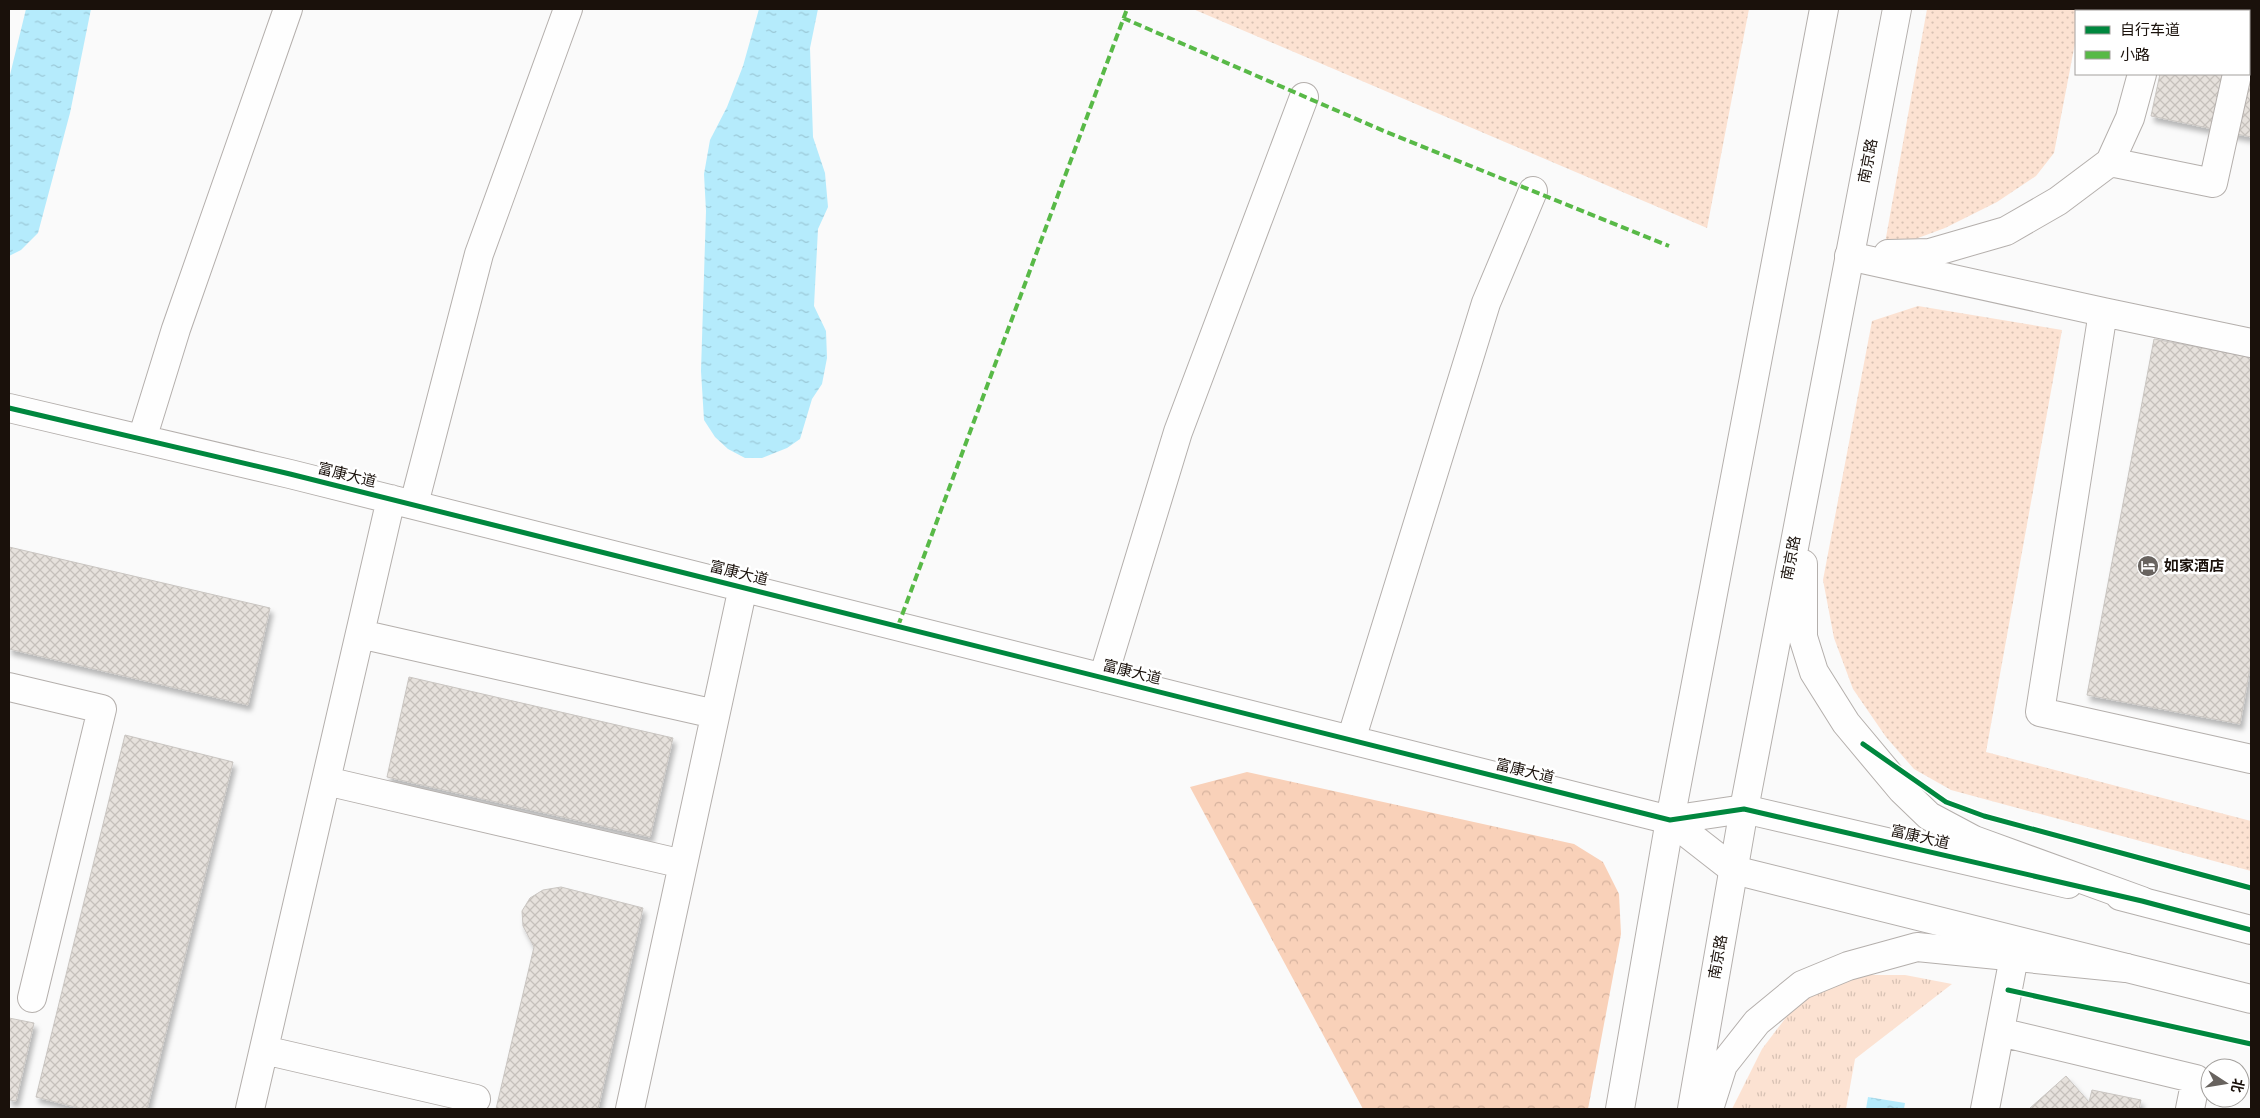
<svg xmlns="http://www.w3.org/2000/svg" width="2260" height="1118" viewBox="0 0 2260 1118" font-family="'Space Grotesk','Noto Sans SC',sans-serif">
  <defs>
    <pattern id="grass-tufts" width="24" height="20" patternUnits="userSpaceOnUse" patternTransform="scale(1.25)"><rect width="24" height="20" fill="#fce2d2"/><path d="M3 7l-1-3M5 7V3M7 7l1-3M15 17l-1-3M17 17v-4M19 17l1-3" fill="none" stroke="#d7c1b3"/></pattern>
    <pattern id="forest-crowns" width="20" height="18" patternUnits="userSpaceOnUse" patternTransform="scale(1.25)"><rect width="20" height="18" fill="#f9d1b9"/><path d="M2 6a3 3 0 1 1 6 0M12 15a3 3 0 1 1 6 0" fill="none" stroke="#d5b29e"/></pattern>
    <pattern id="garden-dots" width="8" height="8" patternUnits="userSpaceOnUse" patternTransform="scale(1.25)"><rect width="8" height="8" fill="#fce2d2"/><path d="M2 2h.1M6 6h.1" fill="none" stroke="#d7c1b3" stroke-width="1.8" stroke-linecap="round"/></pattern>
    <pattern id="water-ripples" width="26" height="14" patternUnits="userSpaceOnUse" patternTransform="scale(1.25)"><rect width="26" height="14" fill="#b5ebfc"/><path d="M2 4q2-2 4 0t4 0M15 11q2-2 4 0t4 0" fill="none" stroke="#9bc8d7"/></pattern>
    <pattern id="building-cross-hatch" width="8" height="8" patternUnits="userSpaceOnUse" patternTransform="scale(1.25)"><rect width="8" height="8" fill="#e6e1dc"/><path d="M0 0l8 8M0 8l8-8" fill="none" stroke="#c5c0bb"/></pattern>
    <filter id="shadow"><feDropShadow dx="3" dy="5.5" stdDeviation="2.5" flood-color="#0004"/></filter>
  </defs>
  <rect width="100%" height="100%" fill="#fafafa"/>
  <!-- grass -->
  <path fill="url(#grass-tufts)" d="M1863,975H1905L1952,984L1855,1059L1846,1109H1732L1762,1049L1797,1003L1826,987Z"/>
  <!-- forest -->
  <path fill="url(#forest-crowns)" d="M1247,772L1574,844L1603,862L1619,894L1621,934L1588,1109H1363L1190,787Z"/>
  <!-- garden -->
  <path fill="url(#garden-dots)" d="M1193,9H1749L1707,228Z
    M1927,9H2082L2081,11H2076V38L2054,153L2036,176L1997,202L1945,228L1910,241L1885,243Z
    M1918,306L2062,330L1986,752L2251,821V871L1951,790L1914,769L1886,737L1853,689L1834,638L1823,580L1872,321Z"/>
  <!-- water -->
  <path fill="url(#water-ripples)" d="M26,9H91L70,113L38,233L21,250L9,256V79Z
    M759,9H818L810,48L813,137L825,173L828,207L818,229L814,306L826,331L827,358L822,384L812,399L800,439L787,448L762,458H745L728,449L715,437L704,420L701,371L706,211L704,174L710,140L727,107L743,66Z
    M1868,1097L1905,1103L1904,1109H1866Z"/>
  <!-- building -->
  <path fill="url(#building-cross-hatch)" stroke="#c9c5c1" filter="url(#shadow)" d="M2173,9H2251V137L2151,116L2160,74H2249V11H2173Z
    M2154,339L2251,357V662L2240,724L2087,695Z
    M9,547L270,608L248,705L9,649Z
    M409,677L673,738L650,837L387,777Z
    M125,735L233,762L147,1109H83L36,1097Z
    M561,887L643,908L598,1109H496L534,947L523,926L522,911L530,898L543,890Z
    M9,1018L34,1023L16,1101L9,1100Z
    M2066,1076L2089,1102L2092,1090L2141,1100L2139,1109H2029Z"/>
  <g fill="none" stroke-linecap="round" stroke-linejoin="round">
    <!-- minor casing -->
    <g stroke="#b4afac" stroke-width="30">
      <path id="minor" d="M2153,11L2154,9
        M2249,19L2251,9
        M2110,162L2213,183L2237,74
        M1888,254L1930,253L2006,231L2058,201L2110,162L2130,118L2142,74
        M1849,256L2103,312L2040,712L2251,759
        M2103,312L2251,343
        M9,408L290,474L1670,820L1744,809L2068,884
        M142,439L176,329L288,9
        M414,504L479,254L568,9
        M360,634L715,714
        M1103,678L1178,432L1304,97
        M9,687L102,709L32,998
        M1351,740L1486,303L1533,191
        M326,781L683,864
        M1670,820L1734,870L2251,999
        M2120,896L2251,930
        M2000,1032L2196,1079L2190,1109
        M264,1050L476,1099
        M250,1109L391,499
        M630,1109L743,587
        M1985,1109L2014,957"/>
    </g>
    <!-- major casing -->
    <g stroke="#b4afac" stroke-width="30">
      <path id="major" d="M1803,564V637L1814,672L1846,723L1902,790L1929,816L1974,840L2142,901
        M1620,1109L1670,820L1824,9
        M1692,1109L1744,809L1897,9
        M1709,1109L1723,1065L1757,1022L1802,985L1848,966L1917,947L2126,968"/>
    </g>
    <!-- minor -->
    <use href="#minor" stroke="#fefefe" stroke-width="28"/>
    <!-- major -->
    <use href="#major" stroke="#fefefe" stroke-width="28"/>
    <!-- quiet -->
    <path stroke="#58b947" stroke-width="4" stroke-dasharray="8 4" stroke-linecap="butt" d="M1123,18L1384,131L1669,246
      M898,626L1127,9"/>
    <!-- cycleway casing -->
    <g stroke="#fff" stroke-width="8">
      <path id="cycleway" d="M9,408L290,474L1670,820L1744,809L2142,901L2251,930
        M1863,744L1946,802L1984,816L2251,888
        M2008,990L2251,1044"/>
    </g>
    <!-- cycleway -->
    <use href="#cycleway" stroke="#00873e" stroke-width="5"/>
  </g>
  <!-- icons -->
  <defs>
    <g id="hotel-disc" transform="scale(1.125)"><circle r="9.5" fill="#68635f" stroke="#fff"/><path d="M-6-4.5h1.5V1H6V5H4.5V3h-9V5H-6ZM-4 0a1.8 1.8 0 1 1 3.6 0ZM.5 0V-2.5h3Q6-2.5 6 0Z" fill="#fff"/></g>
  </defs>
  <g fill-rule="evenodd">
    <use href="#hotel-disc" x="2148" y="566"/>
  </g>
  <g text-anchor="middle" stroke-width="5" stroke-linejoin="round" paint-order="stroke">
    <!-- street labels -->
    <g font-size="15" fill="#1a110b" stroke="#fff">
      <text transform="translate(1868 161) rotate(-79)" y="5">南京路</text>
      <text transform="translate(347 475) rotate(14)" y="5">富康大道</text>
      <text transform="translate(1791 558) rotate(-79)" y="5">南京路</text>
      <text transform="translate(739 573) rotate(14)" y="5">富康大道</text>
      <text transform="translate(1132 672) rotate(14)" y="5">富康大道</text>
      <text transform="translate(1525 771) rotate(14)" y="5">富康大道</text>
      <text transform="translate(1920 837) rotate(13)" y="5">富康大道</text>
      <text transform="translate(1718 957) rotate(-80)" y="5">南京路</text>
    </g>
    <!-- poi labels -->
    <g font-size="15" font-weight="bold" fill="#1a110b" stroke="#fff" text-anchor="start">
      <text x="2164" y="571">如家酒店</text>
    </g>
  </g>
  <!-- border -->
  <rect width="2260" height="1118" fill="none" stroke="#1a110b" stroke-width="20"/>
  <!-- legend -->
  <rect x="2075" y="10" width="175" height="65" fill="#ffffff" stroke="#a3a09d"/>
  <rect x="2085" y="26" width="25" height="8" fill="#00873e" stroke="#a3a09d"/>
  <text x="2120" y="35" font-size="15" fill="#1a110b">自行车道</text>
  <rect x="2085" y="51" width="25" height="8" fill="#58b947" stroke="#a3a09d"/>
  <text x="2120" y="60" font-size="15" fill="#1a110b">小路</text>
  <!-- north arrow -->
  <g transform="translate(2225 1083) rotate(102)"><circle r="24" fill="#ffffff" stroke="#a3a09d"/>
  <path d="M0-4L9 19L0 12L-9 19Z" fill="#68635f"/>
  <text y="-8" font-size="14" font-weight="bold" text-anchor="middle" fill="#1a110b">北</text>
  </g>
</svg>
